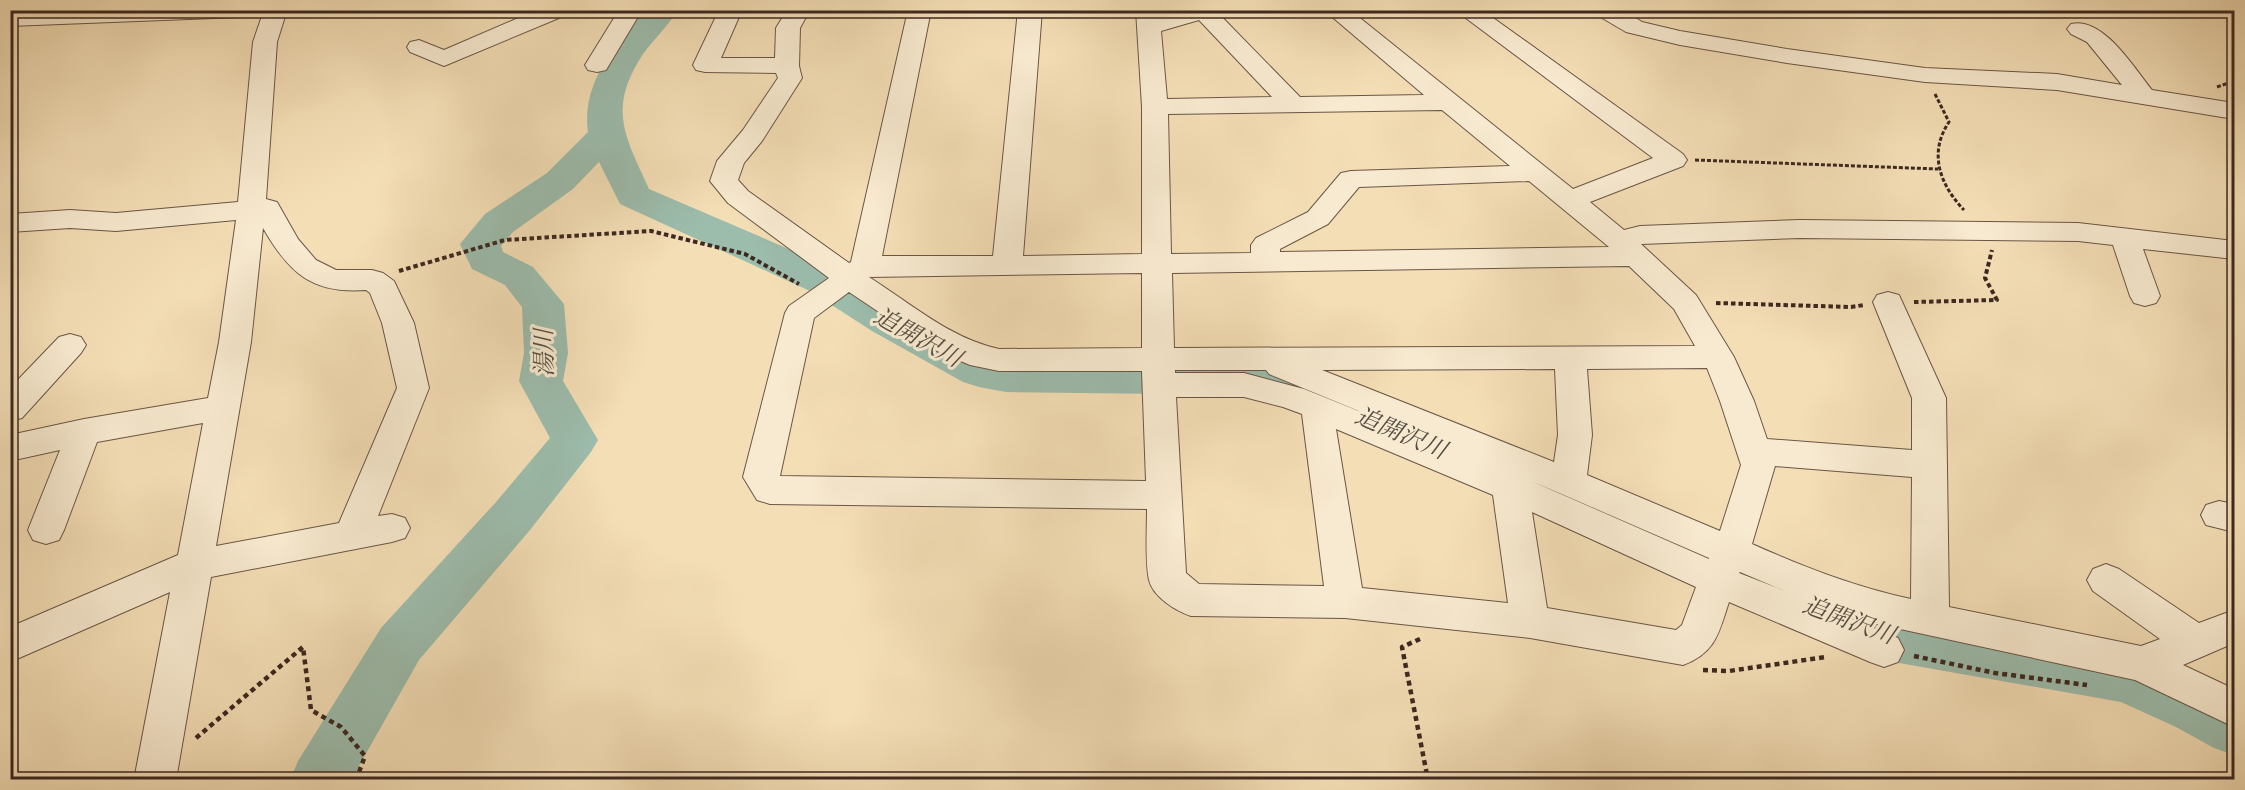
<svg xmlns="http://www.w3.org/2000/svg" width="2245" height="790" viewBox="0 0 2245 790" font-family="'IM FELL Double Pica','Noto Serif JP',serif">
  <rect width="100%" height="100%" fill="#f4deb6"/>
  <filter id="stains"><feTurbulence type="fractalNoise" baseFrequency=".00333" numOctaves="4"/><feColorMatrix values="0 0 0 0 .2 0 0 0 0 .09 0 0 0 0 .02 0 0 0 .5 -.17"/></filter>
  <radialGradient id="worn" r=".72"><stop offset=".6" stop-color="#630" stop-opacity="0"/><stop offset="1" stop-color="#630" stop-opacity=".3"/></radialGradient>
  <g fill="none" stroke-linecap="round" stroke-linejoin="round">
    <!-- river -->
    <path fill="#9cbcac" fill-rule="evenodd" d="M645,10H678C668,26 654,39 643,54C607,109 625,136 649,189L840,271L902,311L990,357L1006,360L1164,362L1226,358L1272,363L1366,397L1373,409L1366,421L1350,426L1266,394L1226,390L1164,394L1006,392L979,387L963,382L872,331L810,291L620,204L599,162L573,189L513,232L501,246L503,252L533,267L564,304L568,353L563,381L598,440L591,452L530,530L419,660L351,780H290L298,761L381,628L496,502L550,438L519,381L524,353L522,307L505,285L472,269L460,244L485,214L547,173L588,132C581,84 615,44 645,10Z
      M1841,597L1899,617L2127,655L2234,701V755L2214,748L2176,727L2121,702L1899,663L1822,635L1815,619L1822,603Z"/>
    <!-- minor casing -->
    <g stroke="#6a5646" stroke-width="2">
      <path id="minor" d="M48,10H251L248,15L240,17L10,26V12Z
        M264,10H287L277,42L266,199L277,202L298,239L316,260L336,270H372L383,273L394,281L414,323L429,388L378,516L392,514L405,518L410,528L405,538L392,542L211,577L176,780H134L170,592L10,662V627L178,555L203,423L97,442L64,530L59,540L46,544L33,540L28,530L60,450L10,461V435L84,419L208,398L219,342L236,220L116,231L70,228L10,232V214L70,210L116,213L238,202L253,42ZM263,228C289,273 312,294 366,290L370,293L382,323L397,388L339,523L216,546L251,342Z
        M537,10H569L566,15L444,66L410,52L407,47L410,42L419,40L444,50Z
        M619,10H642L606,70L597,72L588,70L585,65Z
        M719,10H742L721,58H775L776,28L787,10H810L800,28L799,66L802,78L762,141L744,163L738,180L748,191L849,263L851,262L908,10H931L882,256H993L1018,10H1042L1023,256L1142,254V107L1136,10H1160V17L1181,10H1219L1218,13L1300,97L1424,95L1324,10H1350L1573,189L1653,158L1455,10H1482L1683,154L1687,160L1683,166L1590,202L1624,230L1640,226L1800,220L2078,223L2234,241V259L2143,249L2160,296L2156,303L2145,306L2134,303L2130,296L2113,245L2078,241L1800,238L1641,244L1696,295L1734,357L1754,401L1767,439L1912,450V398L1873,302L1877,295L1888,292L1899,295L1946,398L1949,607L2141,646L2160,639L2093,591L2087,580L2093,569L2106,564L2119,569L2199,623L2234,610V643L2183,665L2234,689V727L2135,680L1877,624L1812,603L1898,638L1904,650L1898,662L1884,667L1870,662L1729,602C1719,632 1716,653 1683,665L1530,638L1345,618L1191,616C1176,611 1153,597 1149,580C1145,562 1147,528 1147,509L770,504L757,500L743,477L785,313L789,306L829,278L728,203L710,181L717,161L743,130L778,78L776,73L705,72L696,70L693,65ZM1199,20L1272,97L1167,99L1161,31ZM1442,110L1510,166L1351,171L1341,173L1308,212L1256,238L1251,245V253L1171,254L1168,114ZM1529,181L1609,247L1280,252V249L1328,224L1359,187ZM1629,266L1674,309L1695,346L1174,348L1172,273ZM1142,273V348L999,349C951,339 910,303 869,277ZM849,292L937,351L970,365L999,371H1142L1146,481L780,476L814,318ZM1707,368L1720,401L1741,465L1720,531L1587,475L1592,435L1587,369ZM1555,369L1558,435L1554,462L1322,370ZM1175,370H1266L1269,374L1403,429L1304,389L1244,373H1175ZM1176,397H1244L1283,407L1302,414L1324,586L1199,584L1186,573ZM1336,429L1493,495L1508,603L1362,588ZM1775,466L1912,477L1911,599C1855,587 1804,567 1752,544ZM1531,481L1557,492L1709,558V559ZM1532,512L1696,587L1682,625L1676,630L1547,608ZM1740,572L1785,591L1739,573Z
        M1594,10H1623L1642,22L1680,31L1787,49L1925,68L2057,74L2122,85L2087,42L2071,34L2067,29L2071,24C2103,16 2134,68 2152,90L2234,103V119L2057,90L1925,82L1787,63L1680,45L1626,32L1597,15Z
        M70,334L81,337L86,345L81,353L22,418L10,421V388L59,337Z
        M2219,501L2234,504V532L2206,525L2201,515L2206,505Z"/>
    </g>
    <!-- path-far2 -->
    <path stroke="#3c2820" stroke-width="3" stroke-dasharray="4 2" stroke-linecap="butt" d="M2217,87L2234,81
      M1935,94L1949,122C1928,153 1940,185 1964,210
      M1695,160L1938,169"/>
    <!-- path-far1 -->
    <path stroke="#3c2820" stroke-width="4" stroke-dasharray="4.5 3" stroke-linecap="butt" d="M399,271L505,240L651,231L745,254L799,284
      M1914,302L1997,300L1985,278L1992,250
      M1716,303L1851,307L1864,305"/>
    <!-- path -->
    <path stroke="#3c2820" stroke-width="4.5" stroke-dasharray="5 4" stroke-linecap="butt" d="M1420,639L1402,647L1428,780
      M1914,656L1995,673L2087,685
      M1703,670L1729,671L1826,657
      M196,738L303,647L311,710L341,727L365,756L356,780"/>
    <!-- minor -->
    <use href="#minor" fill="#f8ead0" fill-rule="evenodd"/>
  </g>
  <g text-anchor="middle" stroke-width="6" stroke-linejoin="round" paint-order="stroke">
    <!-- water labels -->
    <g font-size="24" font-style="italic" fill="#544d43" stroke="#f8ead0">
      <text transform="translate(918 337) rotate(29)" y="8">追開沢川</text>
      <text transform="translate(544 353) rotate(-91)" y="8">湯川</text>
      <text transform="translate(1401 433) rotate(23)" y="8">追開沢川</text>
      <text transform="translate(1849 620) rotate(20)" y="8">追開沢川</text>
    </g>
  </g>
  <!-- margin -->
  <rect width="2245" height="790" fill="none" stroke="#f4deb6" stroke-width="36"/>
  <rect x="12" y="12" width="2221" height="766" fill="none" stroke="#3c2820" stroke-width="3"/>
  <rect x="18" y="18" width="2209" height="754" fill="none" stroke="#3c2820" stroke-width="1.5"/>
  <rect width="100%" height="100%" filter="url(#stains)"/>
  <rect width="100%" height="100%" fill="url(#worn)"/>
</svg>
